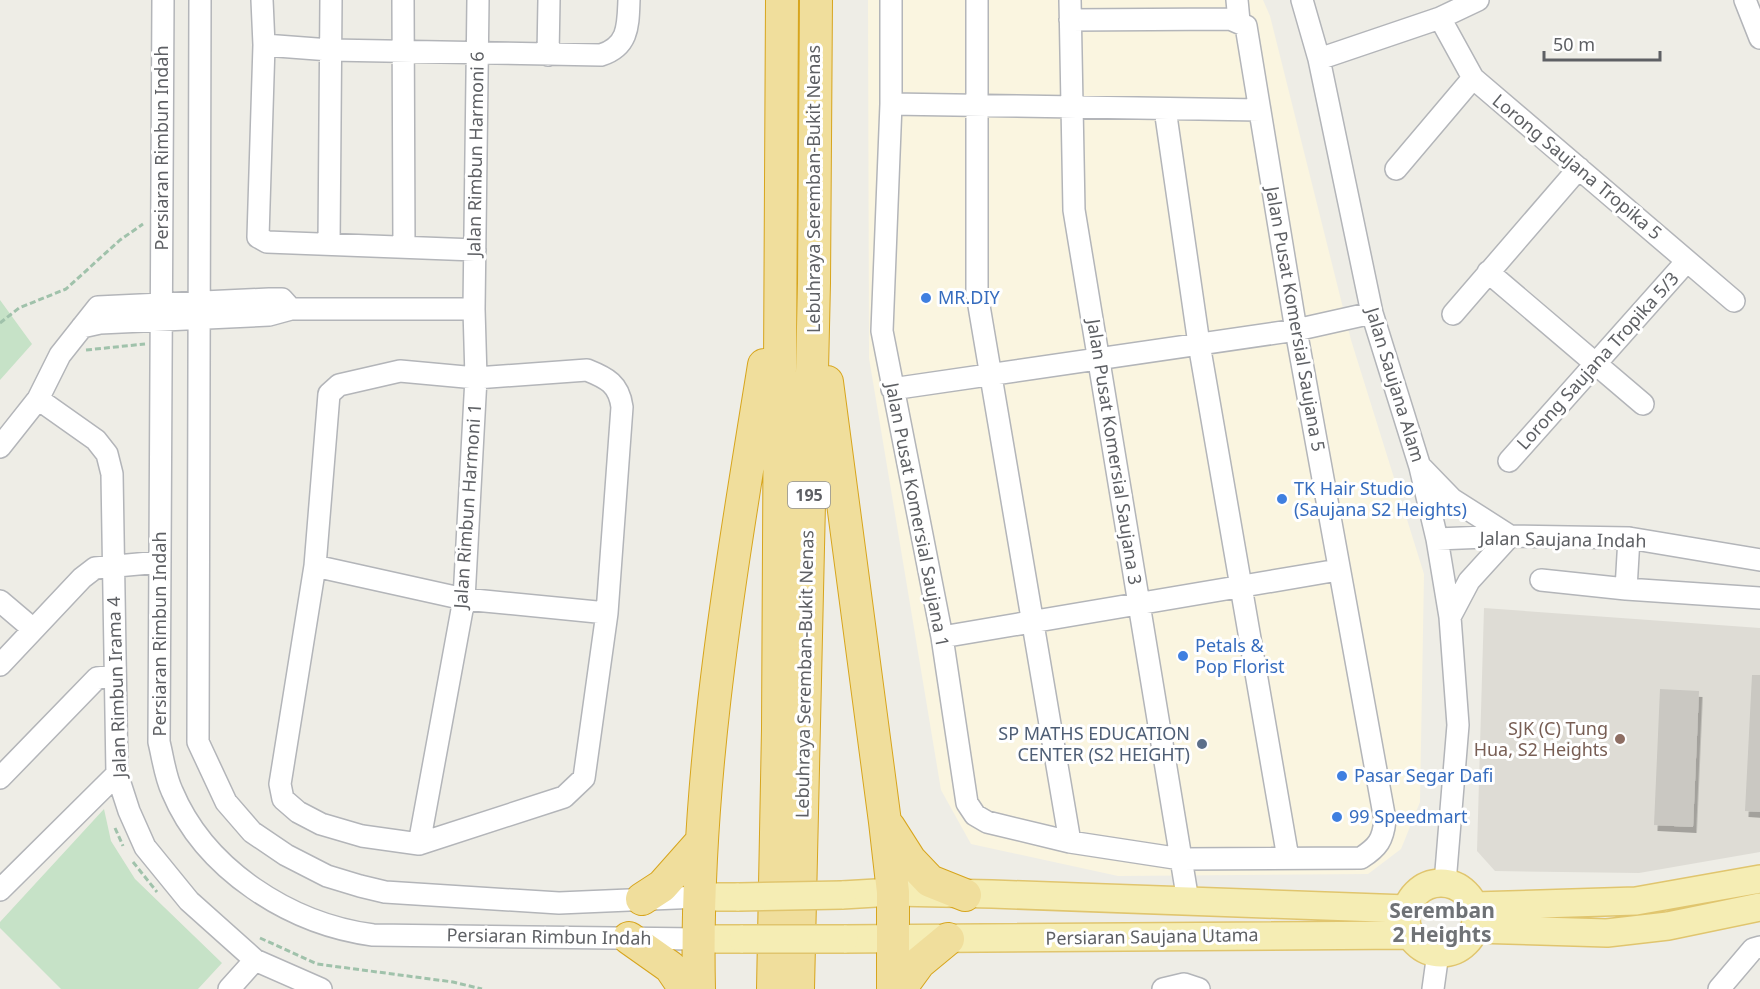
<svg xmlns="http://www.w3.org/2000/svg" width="1760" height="989" viewBox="0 0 1760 989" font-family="'Noto Sans',sans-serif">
  <defs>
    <filter id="shadow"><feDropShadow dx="3.5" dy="6" stdDeviation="0" flood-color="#0004"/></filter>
  </defs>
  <rect width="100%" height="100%" fill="#eeede6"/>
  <!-- commercial -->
  <path fill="#faf5e0" d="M868,0H1263L1270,16L1351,340L1424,574L1420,802L1401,849L1368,874L1118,876L971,844L941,790L869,358Z"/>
  <!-- education -->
  <path fill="#dedcd5" d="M1484,608L1760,628V852L1639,873L1495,871L1477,851Z"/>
  <!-- green -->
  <path fill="#c6e2c7" d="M0,300L32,344L0,380Z
    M104,809L111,841L135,879L222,963L198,989H61L0,928V922Z"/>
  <!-- building -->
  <path fill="#cac8c2" filter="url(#shadow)" d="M1752,675H1760V812L1745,811Z
    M1660,689L1699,691L1693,827L1654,825Z"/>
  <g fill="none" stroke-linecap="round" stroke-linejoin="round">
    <!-- minor casing -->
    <g stroke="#b3b5b9" stroke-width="24">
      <path id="minor" d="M163,0L159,742C163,758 165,776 172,791C205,870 290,924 373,935L697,939
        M200,0L198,742L226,802L252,832L286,855L327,876L360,886L385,892L559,903L699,897
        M262,0L264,45L258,237L267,242L475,250
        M403,0L404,247
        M891,0V104L882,331L942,637L967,803L975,815L987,822L1070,842L1181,859L1361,858C1378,847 1383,840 1385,820L1296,330L1246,26L1230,19L1070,20
        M977,0V294L1070,842
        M1070,0L1074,210L1188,901
        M1237,0L1239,21
        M1302,0L1319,59L1372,313L1420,467L1437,539L1450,617L1458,725L1445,883
        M1745,0L1760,38
        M1440,18L1473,78L1734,301
        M264,45L330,50L601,55C629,46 628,25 629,0
        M548,55L549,0
        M1319,59L1440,18L1478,0
        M891,104L1260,110
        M1165,109L1199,344L1288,858
        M1396,169L1473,78
        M329,244L331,0
        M1488,272L1643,404
        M1453,314L1579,168
        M82,327L100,323L269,315L291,309H474
        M587,370C607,378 619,384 622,407L607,613L584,778L564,797L419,844L362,836L321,824L298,812L283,799L280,784L315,566L329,394L339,385L400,371L476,378Z
        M892,389L1296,330L1372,313
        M38,399L96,440L107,454L112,474L117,774L129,811L145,847L189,901L255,960L321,989
        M0,447L38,399L60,355L98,307L269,299H282L291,309
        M1509,461L1687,261
        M1421,467L1452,499L1510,536
        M1437,539L1510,536L1629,538L1760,560
        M315,566L464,599L607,613
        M1541,580L1626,589L1760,598
        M1626,589L1629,538
        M0,601L33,629
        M1450,617L1469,581L1510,536
        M942,637L1338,570
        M0,665L82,578L95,568L160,562
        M0,778L97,678L115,676
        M419,844L464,599L476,378L474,309L478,0
        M0,890L117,774
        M229,989L255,960
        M1163,989L1184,984L1199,989
        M1433,989L1438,953
        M1719,989L1753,949L1760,947"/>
    </g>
    <!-- major casing -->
    <g stroke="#e0c56e" stroke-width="30">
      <path id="major" d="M1406 918a35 35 0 1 1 70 0a35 35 0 1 1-70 0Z
        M842,895L893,892L992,894L1407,909
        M699,897H739
        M1474,906L1636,901L1760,879
        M1474,929L1607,933L1668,926L1760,907
        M697,939H743
        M844,939L1410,935"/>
    </g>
    <!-- highway casing -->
    <g stroke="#d7a51d" stroke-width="34">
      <path id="highway" d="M827,382L885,822L893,892V989
        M889,827L910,860L930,881L965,895
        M642,899L662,886L701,842
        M629,938L670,967L685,989
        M699,989C694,780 731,571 764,365
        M773,989L778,729L782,0
        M798,989L814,283L816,0
        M900,989L919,963L948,939"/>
    </g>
    <!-- path -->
    <path stroke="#a0c2ab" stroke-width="3" stroke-dasharray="6 3" stroke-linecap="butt" d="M0,323L19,308L66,289L120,240L143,224
      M86,350L145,344
      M115,828L123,846
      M133,862L157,892
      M260,938L317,964L453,982L482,989"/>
    <!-- minor -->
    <use href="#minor" stroke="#fff" stroke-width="21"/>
    <!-- major -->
    <use href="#major" stroke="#f5edb4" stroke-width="27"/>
    <!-- highway -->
    <use href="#highway" stroke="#f0de9c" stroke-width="32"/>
    <!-- major-bridge casing -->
    <g stroke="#e0c56e" stroke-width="30" stroke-linecap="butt">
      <path id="major-bridge" d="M739,897L842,895
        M743,939H844"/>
    </g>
    <!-- major-bridge -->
    <use href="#major-bridge" stroke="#f5edb4" stroke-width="27"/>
  </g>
  <!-- markers -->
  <g fill="#3f7fe0" stroke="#fff" stroke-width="2">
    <circle cx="926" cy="298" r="6"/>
    <circle cx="1282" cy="499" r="6"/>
    <circle cx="1183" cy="656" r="6"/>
    <circle cx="1342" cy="776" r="6"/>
    <circle cx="1337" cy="817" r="6"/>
  </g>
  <circle fill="#8d6e63" stroke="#fff" stroke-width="2" cx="1620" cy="739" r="6"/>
  <circle fill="#5c6f8a" stroke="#fff" stroke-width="2" cx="1202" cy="744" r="6"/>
  <g text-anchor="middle" stroke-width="6" stroke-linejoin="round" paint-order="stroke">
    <!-- shield labels -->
    <rect fill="#fff" stroke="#8e9092" stroke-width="1.5" x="788" y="482" width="42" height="26" rx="4.5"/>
    <g font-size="16" font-weight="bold" fill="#5e6064">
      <text x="809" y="501">195</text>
    </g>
    <!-- street labels -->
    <g font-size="18" fill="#5e6064" stroke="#fff">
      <text transform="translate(162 148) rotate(-90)" y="6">Persiaran Rimbun Indah</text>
      <text transform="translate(476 154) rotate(-89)" y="6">Jalan Rimbun Harmoni 6</text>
      <text transform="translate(1577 167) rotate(40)" y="6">Lorong Saujana Tropika 5</text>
      <text transform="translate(814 189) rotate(-90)" y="6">Lebuhraya Seremban-Bukit Nenas</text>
      <text transform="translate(1295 319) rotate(80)" y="6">Jalan Pusat Komersial Saujana 5</text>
      <text transform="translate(1598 361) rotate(-48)" y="6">Lorong Saujana Tropika 5/3</text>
      <text transform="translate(1395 385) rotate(73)" y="6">Jalan Saujana Alam</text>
      <text transform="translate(1114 452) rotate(81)" y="6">Jalan Pusat Komersial Saujana 3</text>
      <text transform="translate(468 506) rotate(-86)" y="6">Jalan Rimbun Harmoni 1</text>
      <text transform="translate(917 515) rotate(79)" y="6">Jalan Pusat Komersial Saujana 1</text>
      <text transform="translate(1563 540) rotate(1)" y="6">Jalan Saujana Indah</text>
      <text transform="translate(160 634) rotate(-90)" y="6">Persiaran Rimbun Indah</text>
      <text transform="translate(805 674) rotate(-89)" y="6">Lebuhraya Seremban-Bukit Nenas</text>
      <text transform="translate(117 687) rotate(-92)" y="6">Jalan Rimbun Irama 4</text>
      <text transform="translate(549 937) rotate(1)" y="6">Persiaran Rimbun Indah</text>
      <text transform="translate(1152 937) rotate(-1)" y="6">Persiaran Saujana Utama</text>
    </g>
    <!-- shop labels -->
    <g font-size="18" fill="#366cbe" stroke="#fff" text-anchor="start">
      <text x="938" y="304">MR.DIY</text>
      <text x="1294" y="495">TK Hair Studio<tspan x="1294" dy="21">(Saujana S2 Heights)</tspan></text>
      <text x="1195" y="652">Petals &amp;<tspan x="1195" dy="21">Pop Florist</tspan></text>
      <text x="1354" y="782">Pasar Segar Dafi</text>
      <text x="1349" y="823">99 Speedmart</text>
    </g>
    <!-- education labels -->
    <g font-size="18" fill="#785e54" stroke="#fff" text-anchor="end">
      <text x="1608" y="735">SJK (C) Tung<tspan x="1608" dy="21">Hua, S2 Heights</tspan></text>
    </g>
    <!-- service labels -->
    <g font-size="18" fill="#4e5e75" stroke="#fff" text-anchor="end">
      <text x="1190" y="740">SP MATHS EDUCATION<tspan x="1190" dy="21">CENTER (S2 HEIGHT)</tspan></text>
    </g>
    <!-- quarter labels -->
    <g font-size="21" font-weight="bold" fill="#6f7276" stroke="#fff">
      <text x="1442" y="918">Seremban<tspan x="1442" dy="24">2 Heights</tspan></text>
    </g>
  </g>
  <!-- scale -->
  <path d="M1544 51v9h116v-9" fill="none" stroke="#5e6064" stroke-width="3"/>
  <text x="1553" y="51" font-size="18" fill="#5e6064" stroke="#ffffff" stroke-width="4.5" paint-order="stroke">50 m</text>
</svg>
